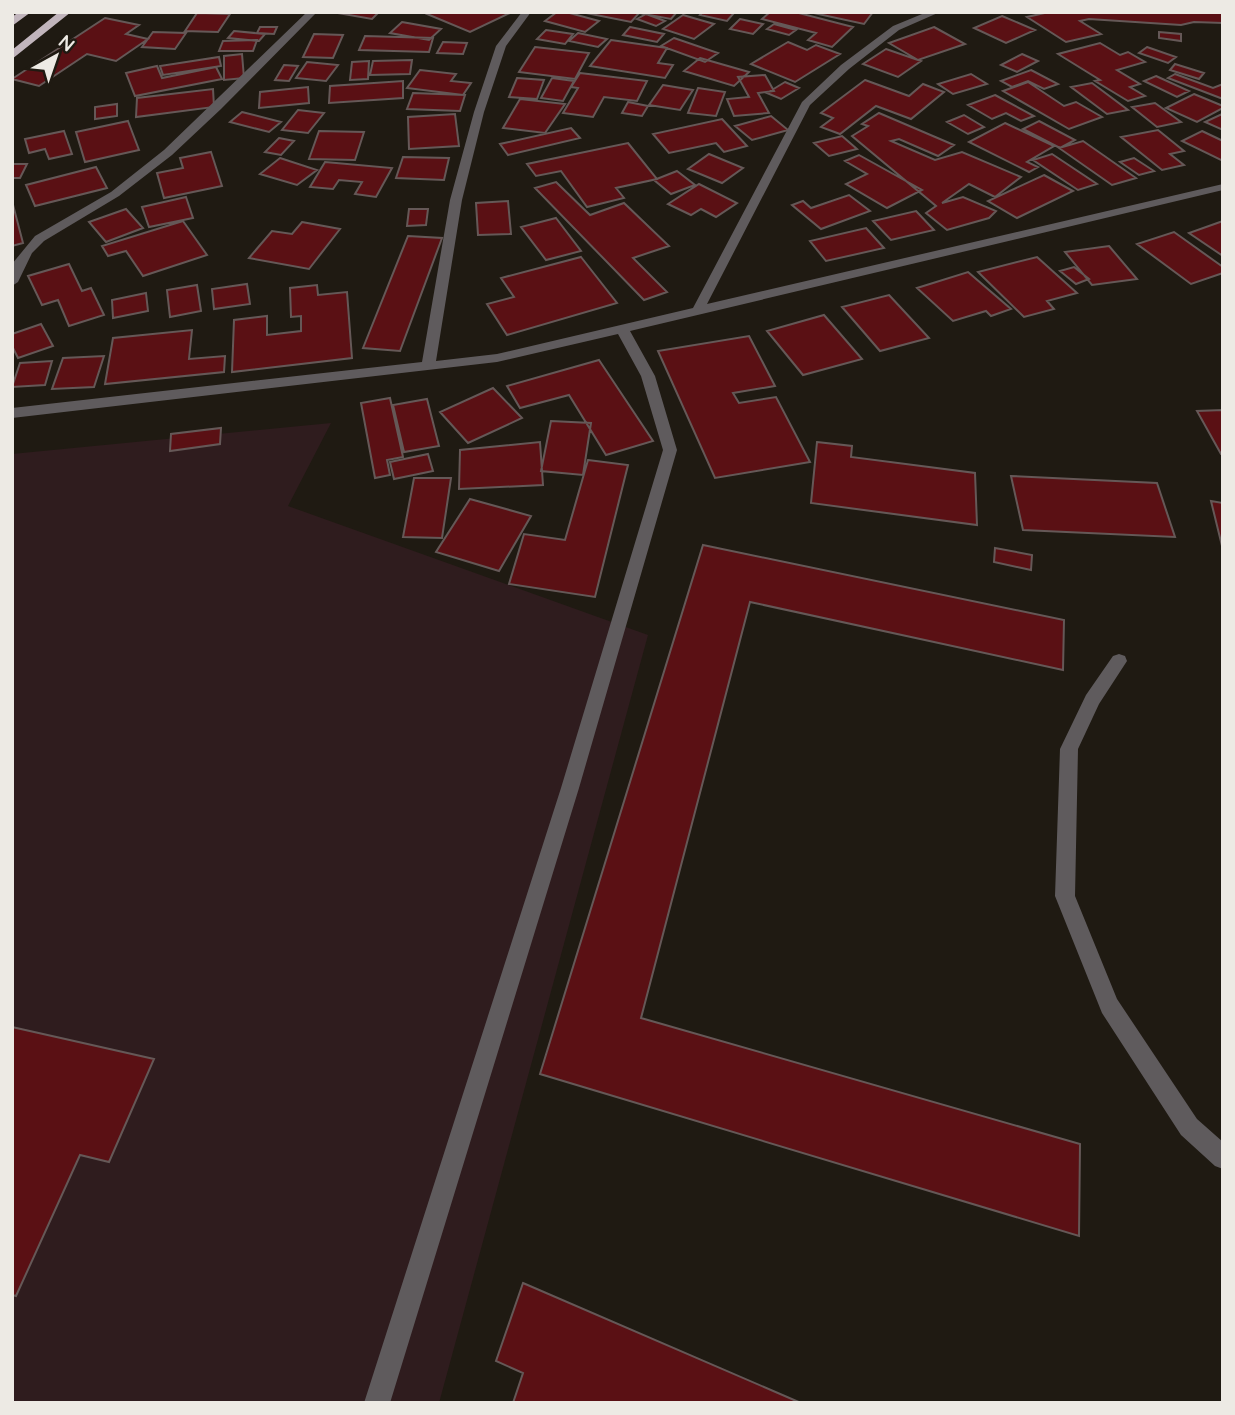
<svg xmlns="http://www.w3.org/2000/svg" width="1235" height="1415" viewBox="0 0 1235 1415" font-family="Quicksand,sans-serif">
  <rect width="100%" height="100%" fill="#1f1a12"/>
  <!-- commercial -->
  <path fill="#2f1c1e" d="M331,423L288,506L648,635L439,1403H12V454Z"/>
  <!-- building -->
  <path fill="#5a1014" stroke="#655857" stroke-width="2" d="M332,12H379L372,19Z
    M430,12H512L470,32L427,14Z
    M557,12H566L599,21L585,32L545,21Z
    M581,12H677L671,19L639,13L631,22Z
    M703,12H731L734,13L727,21L700,15Z
    M770,12H795L853,27L832,47L808,40L816,33L762,19Z
    M809,12H873L864,24Z
    M1049,12H1223V23L1194,22L1181,25L1089,19L1080,21L1101,34L1066,42L1027,17Z
    M197,13L230,14L218,32L185,31Z
    M646,14L665,21L656,26L637,19Z
    M683,15L714,24L694,39L663,29Z
    M1002,16L1035,30L1006,43L974,28Z
    M105,18L139,25L126,34L148,39L116,61L87,54L39,86L12,79Z
    M740,19L763,24L753,34L730,29Z
    M402,22L441,29L429,40L390,33Z
    M774,24L796,30L789,35L767,29Z
    M260,27H277L274,34L257,33Z
    M630,27L664,34L657,42L623,35Z
    M934,27L965,44L918,60L889,43Z
    M546,30L573,34L565,44L537,39Z
    M234,31L265,34L259,41L228,38Z
    M153,32L186,33L175,49L142,47Z
    M1159,32L1181,34V41L1159,38Z
    M578,33L607,39L598,47L569,41Z
    M314,34L343,35L333,58L303,57Z
    M365,36L433,38L429,52L359,50Z
    M674,38L718,53L705,62L661,46Z
    M257,40L253,51H219L223,41Z
    M611,40L667,48L658,63L673,65L665,78L590,66Z
    M443,42L467,43L463,54L437,53Z
    M788,42L807,50L816,45L840,54L795,82L751,64Z
    M1100,43L1120,55L1128,52L1145,62L1117,70L1140,84L1130,87L1145,96L1128,101L1095,81L1100,80L1058,54Z
    M535,47L589,53L575,79L519,72Z
    M1147,47L1176,57L1168,63L1139,53Z
    M886,49L921,61L898,77L863,64Z
    M242,54L244,78L224,80V56Z
    M1022,54L1038,61L1017,72L1001,65Z
    M219,57L221,66L163,75L160,66Z
    M700,58L749,72L734,86L684,71Z
    M412,60L410,74L370,75L373,61Z
    M369,61L368,79L350,80L352,62Z
    M307,62L338,65L326,81L296,78Z
    M1175,64L1204,73L1199,79L1170,70Z
    M284,65L298,66L289,81L275,80Z
    M157,66L162,78L216,67L222,79L135,96L126,73Z
    M420,70L456,74L451,81L471,83L463,95L407,88Z
    M1031,70L1058,84L1044,89L1028,81L1012,87L1001,81Z
    M580,73L647,81L637,101L604,97L593,117L563,113L578,88L571,87Z
    M971,74L987,84L953,94L938,84Z
    M1175,74L1213,88L1223,84V99L1168,78Z
    M765,75L774,91L758,93L769,113L734,116L727,99L749,97L738,77Z
    M1156,76L1189,91L1177,97L1144,81Z
    M517,78L544,80L537,99L509,97Z
    M552,78L574,81L563,101L541,98Z
    M865,80L909,96L923,84L944,92L911,119L876,106L840,134L821,127L833,118L821,113Z
    M403,81V98L329,103L330,86Z
    M785,82L799,88L781,99L767,93Z
    M1028,82L1064,106L1076,102L1102,117L1069,129L1003,91Z
    M1092,83L1128,110L1107,114L1071,87Z
    M663,85L693,90L680,110L649,105Z
    M308,87L309,103L259,108L260,92Z
    M698,88L725,92L716,116L688,113Z
    M213,89L214,107L136,117L137,98Z
    M413,93L465,95L460,111L407,109Z
    M1194,94L1223,106V108L1197,122L1166,108Z
    M995,95L1034,116L1021,121L1006,113L992,119L968,105Z
    M520,99L565,104L545,133L503,128Z
    M628,102L648,106L642,116L622,113Z
    M1155,103L1181,122L1157,127L1132,107Z
    M117,104V116L95,119V107Z
    M298,110L324,113L308,133L282,130Z
    M242,112L281,122L269,132L230,122Z
    M879,113L954,145L938,156L899,139L891,141L935,160L962,152L1021,177L995,197L969,184L942,203L963,197L996,211L989,218L947,230L926,213L936,206L852,136L868,126L862,124Z
    M455,114L459,146L409,149L408,117Z
    M1222,114L1223,130L1205,122Z
    M964,115L984,127L968,134L947,122Z
    M771,116L788,130L752,140L735,126Z
    M722,119L747,146L724,152L716,143L669,153L653,134Z
    M128,121L139,150L85,162L76,132Z
    M1039,121L1075,140L1060,148L1023,129Z
    M1005,123L1054,146L1027,162L1038,167L1029,172L969,142Z
    M571,128L580,138L508,155L500,144Z
    M1158,130L1184,151L1170,154L1184,165L1162,170L1121,137Z
    M64,131L72,154L49,159L45,149L29,153L25,139Z
    M319,131L364,132L355,160L309,159Z
    M1202,131L1223,141V161L1182,141Z
    M842,136L857,149L829,156L814,143Z
    M279,138L294,141L281,155L265,152Z
    M1083,141L1136,178L1112,185L1059,148Z
    M628,143L657,179L616,188L624,198L587,207L561,171L536,176L527,164Z
    M211,152L222,186L164,198L157,173L183,168L180,158Z
    M709,154L743,168L722,183L688,169Z
    M1052,154L1097,184L1078,190L1033,160Z
    M859,155L922,190L887,208L846,184L867,174L845,161Z
    M403,157L449,158L444,180L396,178Z
    M280,158L317,170L297,185L260,174Z
    M1134,158L1154,171L1139,175L1120,162Z
    M325,162L392,168L376,197L355,194L362,182L339,180L333,189L310,187Z
    M12,164H27L20,178H12Z
    M96,167L107,188L35,206L26,185Z
    M677,171L695,185L671,194L654,180Z
    M1044,175L1073,191L1017,218L988,201Z
    M556,182L590,215L624,203L669,246L633,258L667,292L644,300L535,188Z
    M699,184L737,203L716,217L701,209L691,215L668,204Z
    M849,195L870,211L821,229L792,205L803,201L811,208Z
    M186,197L193,218L149,227L142,207Z
    M12,201L23,243L12,246Z
    M508,201L511,234L478,235L476,203Z
    M126,209L143,228L106,242L89,222Z
    M409,209H428L426,225L407,226Z
    M916,211L934,230L891,240L873,221Z
    M556,218L581,251L546,260L521,227Z
    M183,221L207,255L143,276L126,251L108,256L102,246Z
    M1223,221V256L1189,233Z
    M302,222L340,229L309,269L249,258L272,231L292,234Z
    M866,228L884,248L826,261L810,241Z
    M1174,232L1223,267V273L1191,284L1137,244Z
    M408,236L442,238L400,351L363,348Z
    M1109,246L1137,279L1092,285L1065,252Z
    M581,257L617,303L507,335L487,304L514,297L501,278Z
    M1037,257L1077,293L1047,301L1054,309L1024,317L978,272Z
    M69,264L82,291L91,288L104,315L69,326L58,300L42,305L28,276Z
    M1074,267L1089,279L1076,284L1060,271Z
    M968,272L1011,309L991,316L986,311L953,321L917,288Z
    M247,284L250,304L214,309L212,289Z
    M197,285L201,311L170,317L167,290Z
    M317,285L318,295L347,292L352,358L232,372L234,320L267,316V335L301,331V316L291,317L290,288Z
    M146,293L148,311L113,318L112,300Z
    M889,295L929,338L880,351L842,307Z
    M824,315L862,359L803,375L767,331Z
    M41,324L53,346L18,358L12,346V334Z
    M192,330L189,359L225,356L224,372L105,384L113,338Z
    M749,336L775,386L733,393L739,403L776,397L810,462L715,478L658,351Z
    M104,356L94,387L52,389L63,358Z
    M599,360L653,441L606,455L569,395L520,408L507,386Z
    M52,361L45,385L12,387L20,363Z
    M493,388L522,418L468,443L440,412Z
    M390,398L403,457L387,460L390,475L375,478L361,403Z
    M427,399L439,446L404,452L393,405Z
    M1223,410V454H1221L1197,411Z
    M551,421L591,423L583,475L541,471Z
    M221,428L220,444L170,451L171,434Z
    M540,442L543,485L459,489L460,450Z
    M817,442L852,446L851,457L975,473L977,525L811,503Z
    M428,454L433,471L394,479L390,462Z
    M588,460L628,465L595,597L509,584L524,534L565,540Z
    M1011,476L1157,483L1175,537L1023,530Z
    M414,478H451L442,538L403,537Z
    M470,499L531,516L499,571L436,552Z
    M1211,501L1223,503V550Z
    M703,545L1064,620L1063,670L750,602L641,1018L1080,1144L1079,1236L540,1074Z
    M995,548L1032,555L1031,570L994,562Z
    M12,1027L154,1059L109,1162L80,1155L16,1296L12,1295Z
    M523,1283L801,1403H513L523,1373L496,1361Z"/>
  <g fill="none" stroke-linecap="round" stroke-linejoin="round">
    <!-- minor -->
    <path fill="#5f5b5d" fill-rule="evenodd" d="M307,12H317L221,109L172,155L119,196L44,241L32,253L18,282L12,286V264L35,236L111,192L164,150Z
      M522,12H531L506,46L484,112L462,200L436,361L497,354L693,308L802,102L841,65L893,26L927,12H940L899,30L849,69L810,105L707,304L1223,184V190L630,331L655,376L677,450L579,788L390,1403H364L561,788L663,450L641,376L618,334L497,362L12,418V408L422,362L450,200L474,112L496,46Z
      M1119,654L1125,656L1127,661L1099,704L1078,749L1075,896L1117,999L1197,1119L1223,1142V1169L1215,1166L1181,1135L1102,1013L1055,896L1060,749L1086,695L1113,656Z"/>
    <!-- highway -->
    <path fill="#c1b5bc" fill-rule="evenodd" d="M19,12H31L12,26V17Z
      M59,12H71L12,59V50Z"/>
  </g>
  <!-- border -->
  <rect width="1235" height="1415" fill="none" stroke="#edeae4" stroke-width="28"/>
  <!-- north arrow -->
  <g transform="translate(56 56) rotate(40)" stroke="#1f1a12" stroke-width="5" paint-order="stroke">
  <path d="M0-5L12 26L0 18L-12 26Z" fill="#edeae4"/>
  <text y="-10" font-size="19" font-weight="bold" text-anchor="middle" fill="#edeae4">N</text>
  </g>
</svg>
